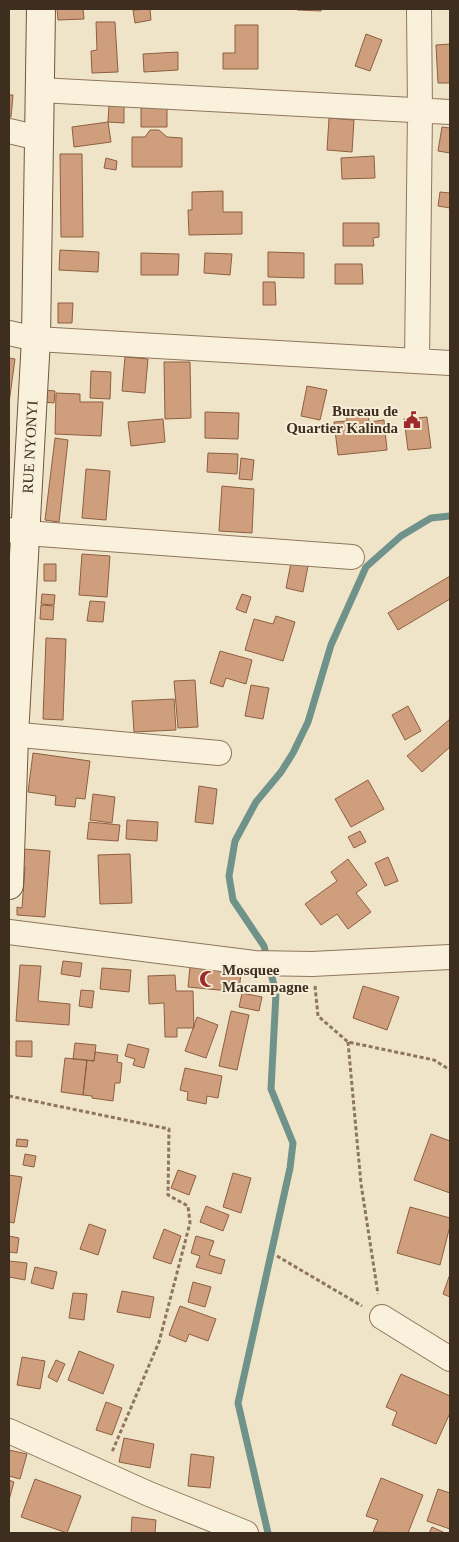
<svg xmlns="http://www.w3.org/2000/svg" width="459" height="1542" viewBox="0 0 459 1542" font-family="Georgia,serif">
  <rect width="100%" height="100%" fill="#f0e4c8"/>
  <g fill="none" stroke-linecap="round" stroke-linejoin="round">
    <!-- stream -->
    <path stroke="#6f938a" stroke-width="7" d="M268,1533L238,1403L290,1168L293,1143L271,1089L276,993L264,946L233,900L229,876L235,841L256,802L281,772L293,753L308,722L331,645L366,567L401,536L431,518L450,516"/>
  </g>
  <!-- building -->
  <path fill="#cf9f7d" stroke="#8d5f41" d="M57,9H83L84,19L58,20Z
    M150,9L151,20L135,23L133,10Z
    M297,9H321V11L297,10Z
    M96,22H115L118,72L92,73L91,51L97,50Z
    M235,25H258V69H223V53H235Z
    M366,34L382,40L370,71L355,66Z
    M450,44V83H438L436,45Z
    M178,52V70L144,72L143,54Z
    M9,95H13L11,117H9Z
    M141,103H167V127H141Z
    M109,105H124V123L108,122Z
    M329,118L354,120L352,152L327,150Z
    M108,122L111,142L74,147L72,127Z
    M442,127L450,128V153L438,151Z
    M150,130H159L167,137L182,138V167H132V137H145Z
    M60,154H82L83,237H61Z
    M374,156L375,178L342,179L341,158Z
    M106,158L117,161L116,170L104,168Z
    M223,191V212H242V234L189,235L188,210H192V192Z
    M440,192L450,193V208L438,206Z
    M343,223H379V237L373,238L374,246H343Z
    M60,250L99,252L98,272L59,270Z
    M268,252L304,253V278L268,277Z
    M141,253L179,254L178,275H141Z
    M205,253L232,254L230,275L204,273Z
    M335,264H362L363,284H335Z
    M263,282H275L276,305H263Z
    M58,303H73L72,323H58Z
    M125,357L148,359L145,393L122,391Z
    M9,358L15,359L9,403Z
    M164,362H190L191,418L165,419Z
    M91,371L111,372L110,399L90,398Z
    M307,386L327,390L320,420L301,416Z
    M45,390L55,391L54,403L43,402Z
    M56,393L80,394V402H103L101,436L55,434Z
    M368,409L369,422L384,420L387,450L338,455L334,422L347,421L346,412Z
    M205,412L239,413L238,439L205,438Z
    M427,417L431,448L408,450L404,419Z
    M163,419L165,442L131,446L128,422Z
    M55,438L68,440L59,522L45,520Z
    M208,453L238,454L237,474L207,472Z
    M241,458L254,460L252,480L239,479Z
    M86,469L110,471L106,520L82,518Z
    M222,486L254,489L252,533L219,531Z
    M82,554L110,556L107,597L79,595Z
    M291,563L308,566L303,592L286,588Z
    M44,564H56V581H44Z
    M450,576V599L398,630L388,613Z
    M42,594L55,595L54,605L41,604Z
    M242,594L251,597L246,613L236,609Z
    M90,601L105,602L103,622L87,621Z
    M41,605L54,606L53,620L40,619Z
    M276,616L295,622L283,661L245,650L254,619L273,624Z
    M46,638L66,639L63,720L43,719Z
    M220,651L252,660L246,684L226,678L223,687L210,683Z
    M195,680L198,727L178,728L174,681Z
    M251,685L269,688L263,719L245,716Z
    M174,699L176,730L134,732L132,701Z
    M408,706L421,731L405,740L392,715Z
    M450,719V747L422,772L407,756Z
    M33,753L90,761L85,799L76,798L75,807L55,805L56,796L28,792Z
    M368,780L384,809L351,827L335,799Z
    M199,786L217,789L213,824L195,822Z
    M93,794L115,797L112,823L90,820Z
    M127,820L158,822L157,841L126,839Z
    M89,822L120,825L118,841L87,839Z
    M360,831L366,842L354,848L348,837Z
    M23,849L50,851L45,917L17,915V907L22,908L25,867H22Z
    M130,854L132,903L100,904L98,855Z
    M388,857L398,881L385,886L375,863Z
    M348,859L367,885L356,893L371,912L348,929L337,914L321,925L305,904L337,881L331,872Z
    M63,961L82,963L80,977L61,974Z
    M20,965L41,966L38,1001L70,1004L69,1025L16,1021Z
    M190,967L241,972L239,992L188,987Z
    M102,968L131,970L129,992L100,989Z
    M175,975L176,991H193L194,1028H177V1037H165L164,1003L149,1004L148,976Z
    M363,986L399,997L387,1030L353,1018Z
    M81,990L94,991L92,1008L79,1006Z
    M242,993L262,997L259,1011L239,1007Z
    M231,1011L249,1015L237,1070L219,1066Z
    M197,1017L218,1025L206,1058L185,1051Z
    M16,1041H32V1057L16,1056Z
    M75,1043L96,1045L94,1061L73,1059Z
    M128,1044L149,1049L144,1068L133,1065L135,1059L125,1056Z
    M95,1052L118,1055L117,1062L122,1063L120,1083H115L113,1101L92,1098V1096L83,1095L87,1060L94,1061Z
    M65,1058L87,1060L83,1095L61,1092Z
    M185,1068L222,1076L218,1098L207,1096L206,1104L187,1100L188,1092L180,1090Z
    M431,1134L450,1141V1193L414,1180Z
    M17,1139L28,1140L27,1147L16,1146Z
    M25,1154L36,1156L34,1167L23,1165Z
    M178,1170L196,1176L189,1195L171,1188Z
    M233,1173L251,1178L241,1213L223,1207Z
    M9,1175L22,1177L14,1223L9,1222Z
    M206,1206L229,1215L223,1231L200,1222Z
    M410,1207L450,1218V1226L440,1265L397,1253Z
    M89,1224L106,1230L98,1255L80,1249Z
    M164,1229L181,1236L171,1264L153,1258Z
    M9,1236L19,1238L17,1253L9,1252Z
    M196,1236L214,1241L209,1255L225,1260L221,1274L196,1267L200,1256L191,1253Z
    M9,1261L27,1263L25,1280L9,1277Z
    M35,1267L57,1272L53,1289L31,1283Z
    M450,1274V1297L443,1294Z
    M193,1282L211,1287L205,1307L188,1302Z
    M122,1291L154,1297L150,1318L117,1312Z
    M73,1293L87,1294L84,1320L69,1318Z
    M180,1306L216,1319L208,1341L189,1334L186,1342L169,1335Z
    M79,1351L114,1365L103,1394L68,1380Z
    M22,1357L45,1361L40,1389L17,1385Z
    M56,1360L65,1364L57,1382L48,1377Z
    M401,1374L450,1396V1413L436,1444L392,1425L397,1412L386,1407Z
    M106,1402L122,1408L112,1435L96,1430Z
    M124,1438L154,1444L150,1468L119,1462Z
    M9,1450L27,1454L20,1479L9,1476Z
    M191,1454L214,1457L210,1488L188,1486Z
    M381,1478L423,1495L408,1533L373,1532L378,1520L366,1516Z
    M35,1479L81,1496L67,1533L21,1517Z
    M9,1480L14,1482L9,1500Z
    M438,1489L450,1493V1529L427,1521Z
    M132,1517L156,1520L155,1533H131Z
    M432,1527L445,1533H429Z"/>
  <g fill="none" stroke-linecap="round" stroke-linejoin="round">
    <!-- street casing -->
    <g stroke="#8d765c" stroke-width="26">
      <path id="street" d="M40,90L450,112
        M9,131L39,138
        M9,333L36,339L450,363
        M417,361L420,111L419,9
        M9,530L26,533L352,557
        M9,734L219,753
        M9,932L254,963L312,964L450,957
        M382,1317L450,1359
        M9,1431L149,1494L246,1533"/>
    </g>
    <!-- secondary casing -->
    <g stroke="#6f573f" stroke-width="30">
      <path id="secondary" d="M9,885L14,736L36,339L41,9"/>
    </g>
    <!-- path -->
    <path stroke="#8d765c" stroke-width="3" stroke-dasharray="4 2.5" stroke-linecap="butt" d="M315,986L318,1016L348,1042L434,1060L450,1070
      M348,1042L361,1184L378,1294
      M9,1096L169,1129L168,1195L188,1206L190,1223L159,1342L112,1452
      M277,1256L362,1306"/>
    <!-- street -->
    <use href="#street" stroke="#faf1dc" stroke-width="24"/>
    <!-- secondary -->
    <use href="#secondary" stroke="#faf1dc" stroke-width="28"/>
  </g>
  <!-- icons -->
  <defs>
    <g id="civic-bare" transform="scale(1.35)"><path d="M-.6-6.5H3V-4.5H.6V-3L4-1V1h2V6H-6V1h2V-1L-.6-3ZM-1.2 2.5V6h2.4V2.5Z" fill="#9e2a2b" stroke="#f7eed8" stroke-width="2.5" paint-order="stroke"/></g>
    <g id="mosque-bare" transform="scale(1.35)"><path d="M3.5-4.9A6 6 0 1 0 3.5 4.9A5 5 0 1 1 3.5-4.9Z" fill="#9e2a2b" stroke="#f7eed8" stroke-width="2.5" paint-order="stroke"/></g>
  </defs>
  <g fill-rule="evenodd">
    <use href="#civic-bare" x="412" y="420"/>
    <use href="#mosque-bare" x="208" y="979"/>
  </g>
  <g text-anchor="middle" stroke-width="4" stroke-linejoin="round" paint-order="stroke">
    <!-- poi labels -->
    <g font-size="15" font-weight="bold" fill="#3d2e20" stroke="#f7eed8" text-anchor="end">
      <text x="398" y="416">Bureau de<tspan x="398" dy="17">Quartier Kalinda</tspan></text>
      <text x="222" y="975" text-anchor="start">Mosquee<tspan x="222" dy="17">Macampagne</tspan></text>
    </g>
    <!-- street labels -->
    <g font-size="15" fill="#3d2e20" stroke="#f7eed8">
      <text transform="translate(30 447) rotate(-87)" y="5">RUE NYONYI</text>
    </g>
  </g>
  <!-- border -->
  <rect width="459" height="1542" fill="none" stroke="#3d2e20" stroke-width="20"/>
</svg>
